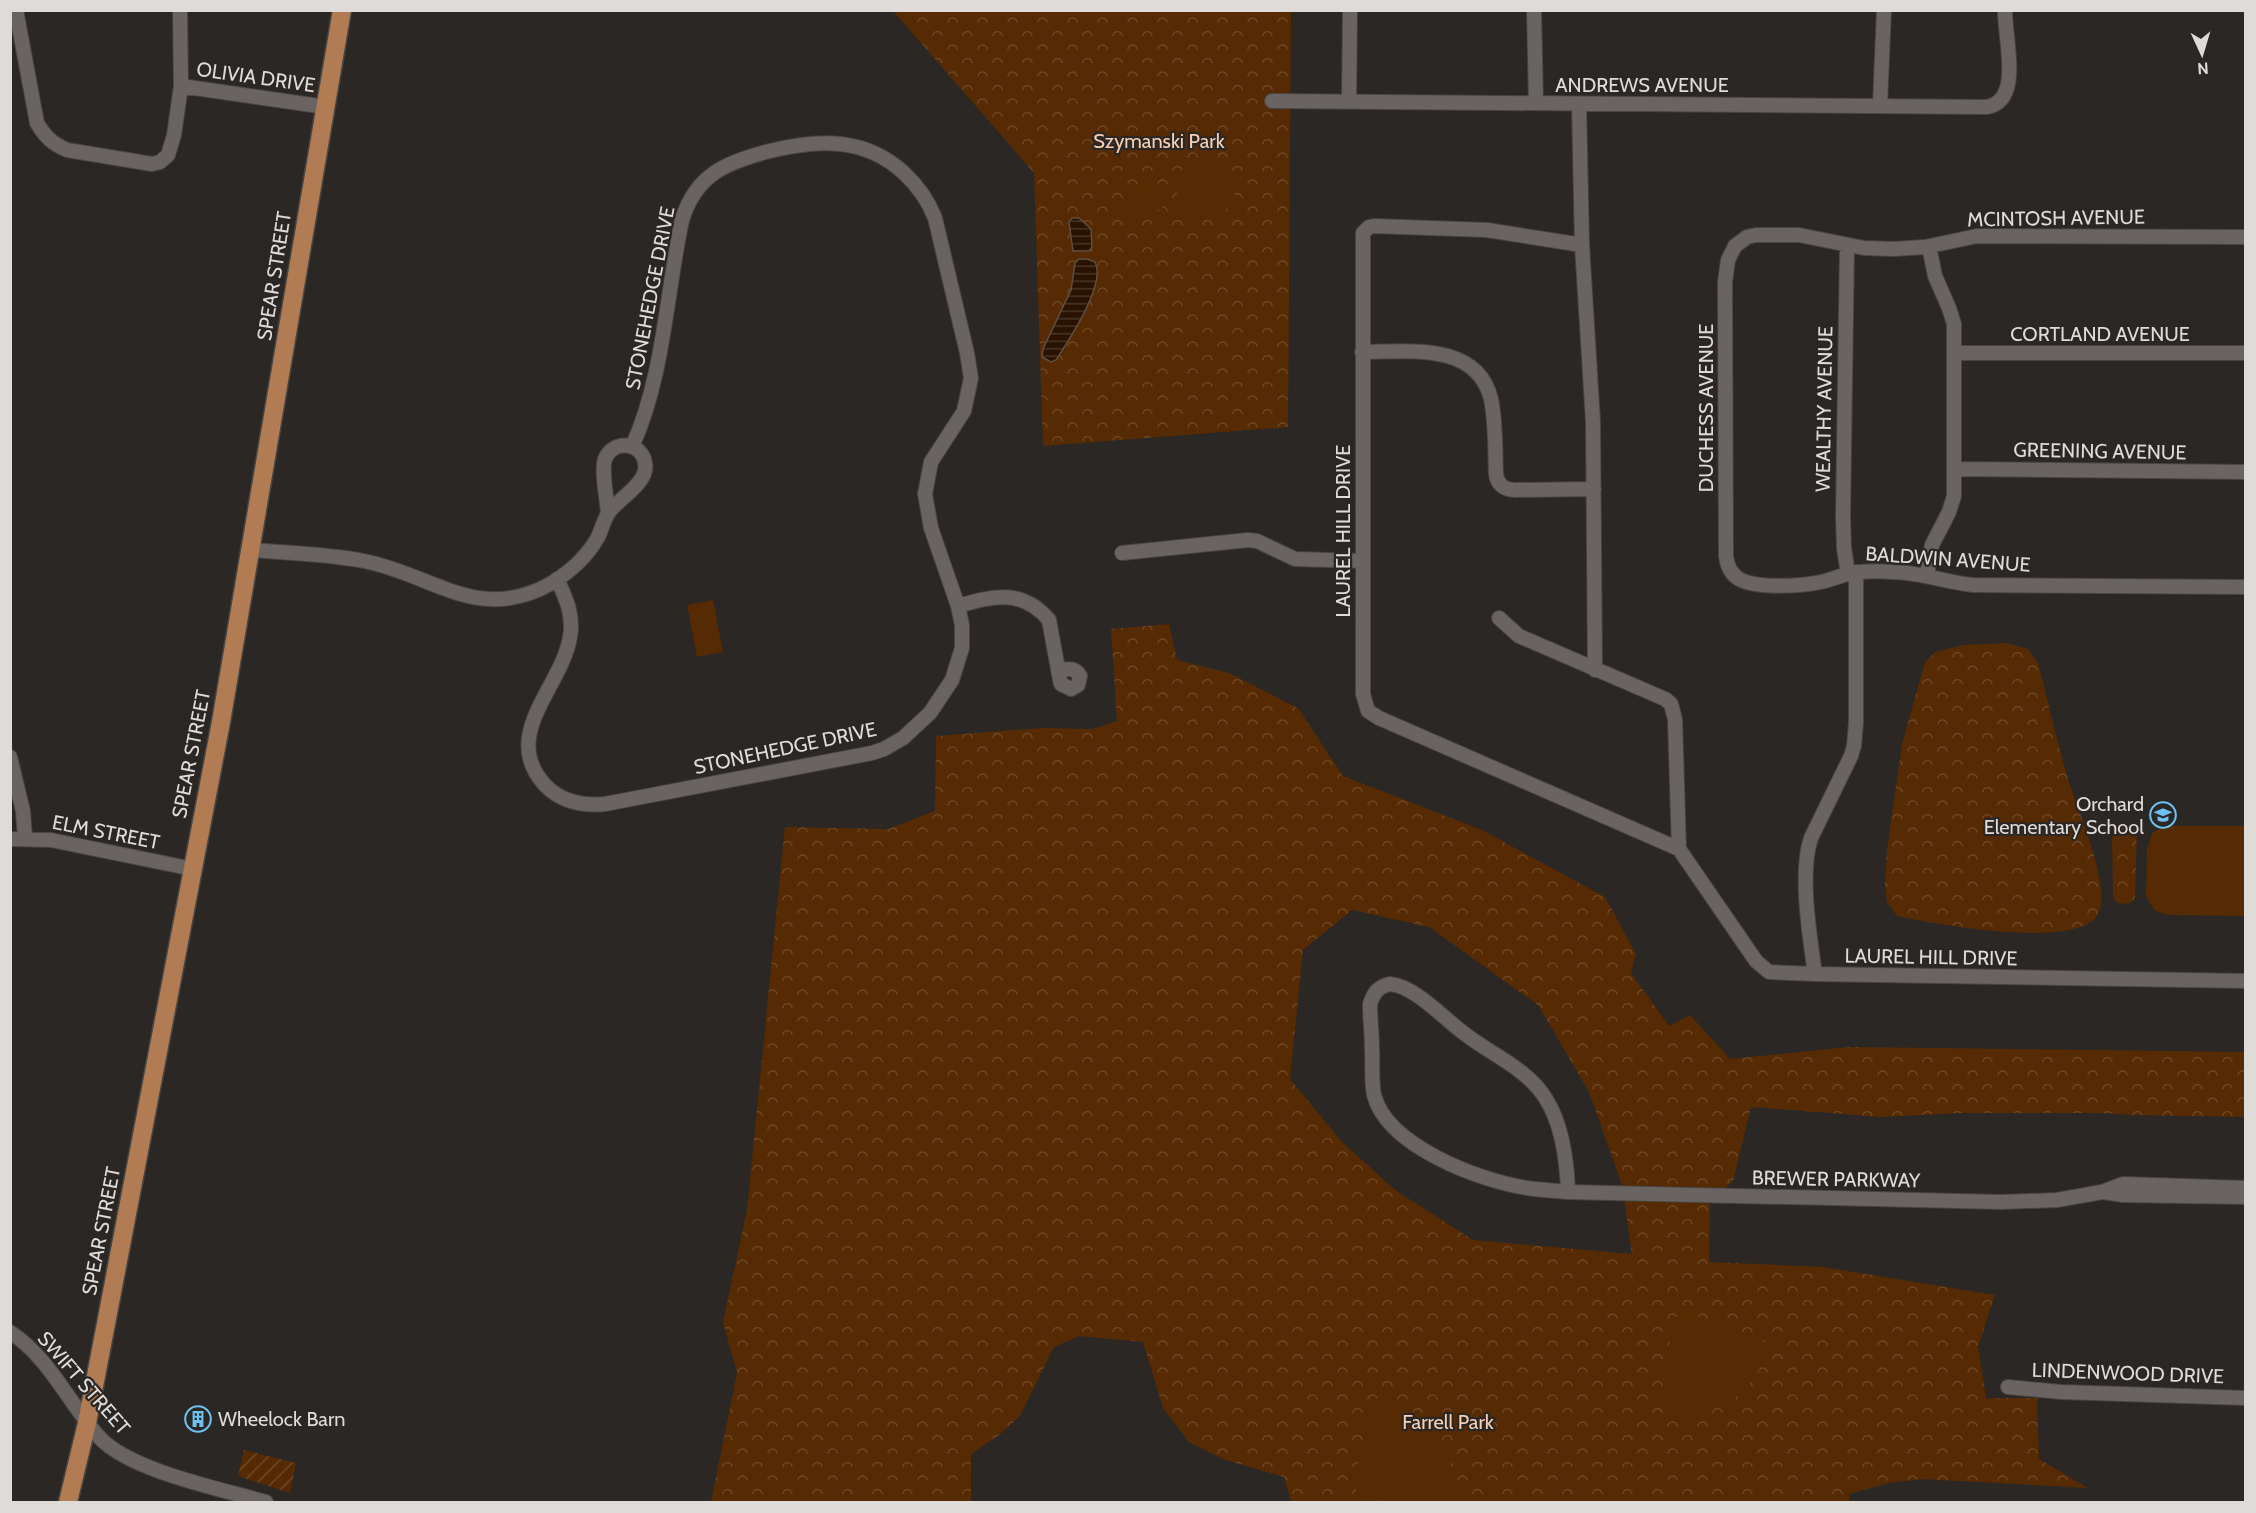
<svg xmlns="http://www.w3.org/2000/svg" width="2256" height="1513" viewBox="0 0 2256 1513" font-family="Cabin,sans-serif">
  <defs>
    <pattern id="forest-crowns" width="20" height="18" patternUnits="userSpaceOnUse" patternTransform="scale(1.5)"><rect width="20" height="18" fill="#562a02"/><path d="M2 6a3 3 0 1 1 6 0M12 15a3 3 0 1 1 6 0" fill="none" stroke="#6e4826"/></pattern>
    <pattern id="garden-furrows" width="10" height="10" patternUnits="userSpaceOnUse" patternTransform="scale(1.5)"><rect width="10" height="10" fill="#562a02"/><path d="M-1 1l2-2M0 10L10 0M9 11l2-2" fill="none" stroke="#6e4826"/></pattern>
    <pattern id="water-rules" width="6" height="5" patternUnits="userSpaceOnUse" patternTransform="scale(1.5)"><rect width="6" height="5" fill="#291202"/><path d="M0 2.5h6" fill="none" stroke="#483426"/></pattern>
  </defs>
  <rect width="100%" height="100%" fill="#2b2725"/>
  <!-- forest -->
  <path fill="url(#forest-crowns)" fill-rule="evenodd" d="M893,11H1291L1288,427L1043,446L1034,173Z
    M1169,624L1177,660L1229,673L1298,708L1343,776L1482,830L1605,897L1636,954L1631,973L1669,1026L1690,1015L1730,1059L1849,1047L2245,1052V1117L2132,1115L2101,1113H1963L1881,1117L1751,1107L1733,1181L1710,1201L1709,1262L1823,1267L1995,1295L1978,1347L1986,1398H2037L2039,1459L2088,1488L1921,1479L1889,1483L1849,1494V1502H1291L1284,1477L1223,1459L1189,1442L1163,1408L1143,1342L1079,1336L1054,1347L1020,1416L999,1435L971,1454V1502H711L737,1373L723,1322L747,1210L785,827L888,829L935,811L936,736L1042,728L1092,729L1117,721L1111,629ZM1352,910L1429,927L1538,1005L1589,1092L1622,1185L1632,1254L1473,1240L1395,1190L1342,1142L1290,1079L1303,950Z
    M2006,643L2028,649L2038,663C2048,702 2057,743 2069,782C2080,815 2094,847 2100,882C2102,892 2103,908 2096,917C2071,949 1935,924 1897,916L1887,902L1885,885L1887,850L1902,744L1925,662L1935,652L1964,645Z
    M2117,828H2137L2135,897C2132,905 2127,904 2118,903L2113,898L2112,833Z"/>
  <!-- garden -->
  <path fill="url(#garden-furrows)" d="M244,1450L296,1463L290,1493L238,1476Z"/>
  <!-- pitch -->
  <path fill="#562a02" d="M1217,155L1238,203L1191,224L1169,176Z
    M1153,185L1162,208L1128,222L1118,200Z
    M713,600L723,652L697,657L687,605Z
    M2164,826H2245V916L2167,915L2154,910L2146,896L2147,850L2152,833Z
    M1681,1315L1702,1317L1770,1344C1753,1397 1717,1418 1663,1413L1672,1319Z
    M1377,1398C1430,1408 1458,1449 1453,1502H1398L1359,1494L1354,1486L1370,1409Z"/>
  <!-- water -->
  <path fill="url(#water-rules)" stroke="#5f4e42" stroke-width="1.5" d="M1072,218H1079L1091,229L1092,247L1089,251H1073L1069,222Z
    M1079,259H1087L1095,262C1107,284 1068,341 1056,360L1051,362L1042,357L1043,349L1071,290L1075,263Z"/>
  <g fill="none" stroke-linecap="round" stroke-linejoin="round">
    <!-- minor casing -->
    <g stroke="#494543" stroke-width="16">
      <path id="minor" d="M16,10L37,123C45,137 53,144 67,150L152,164L160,162L168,155L174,135L181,86L180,10
        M1534,10L1536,103
        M181,86L326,107
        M1272,101L1986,107C2024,102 2004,37 2005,10
        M1349,102L1350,10
        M1579,104L1582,245L1593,422L1595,670
        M1880,105L1884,10
        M2246,237L1977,236L1925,247L1894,249L1864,248L1799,235H1756L1747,237L1735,246L1728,260L1725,282L1726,556C1727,565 1731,574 1739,579C1757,589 1801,586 1821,582C1831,580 1841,575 1852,573C1865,571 1879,571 1893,572C1921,572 1947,583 1974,585L2246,587
        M1582,245L1487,230L1374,226L1369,227L1363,233V694L1368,711L1379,718L1679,849L1756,961L1769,972L1815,974L2246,981
        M1847,245L1843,517L1844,548L1848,574
        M1362,352C1407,352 1477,341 1491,399C1496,423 1495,449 1496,474C1497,484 1504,490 1515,490L1594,489
        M1955,353H2246
        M1955,469L2246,472
        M251,550C289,553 328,554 364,561C432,574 478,624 550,584C570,572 587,557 598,537C602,529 604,519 609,512C619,498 649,483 645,463C642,442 613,439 605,459C601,471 607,499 608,513
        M1122,553L1248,540L1257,541L1295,559L1363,561
        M1927,575L1932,545L1949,512L1954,496V324L1949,308L1935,276L1929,246
        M557,579C566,598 574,616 570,637C562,687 499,735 545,785C561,802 583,806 605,804L872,753L884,749L903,738L930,713L952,680L962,648V625L958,606L931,528L925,494L931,462L964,411L971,378L967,353L935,218C928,200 918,186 904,173C865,137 818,139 770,151C727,162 696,174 682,220C666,295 664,376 632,447
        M958,606C993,596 1022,588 1049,620L1060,680L1061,684L1071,689L1078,685L1080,676C1075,667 1067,669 1058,670
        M1499,618L1519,636L1665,699L1671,704L1675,719L1679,849
        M10,757L23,811L25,838
        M10,839L51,840L193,869
        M1815,974C1810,938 1799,873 1811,838L1851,756L1854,746L1856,723V572
        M1390,984C1415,986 1444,1019 1465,1034C1492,1055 1528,1069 1546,1099C1563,1126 1567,1161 1568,1192C1555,1191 1541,1190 1527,1188C1480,1181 1387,1146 1374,1095C1371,1080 1373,1065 1372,1049C1372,1034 1370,1019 1370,1004C1374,992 1378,987 1390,984Z
        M1568,1192L2001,1202L2057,1200L2102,1192L2123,1184L2246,1188
        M2104,1192L2123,1195L2246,1197
        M10,1332C50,1358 69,1404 100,1438C131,1471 221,1489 266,1502
        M2008,1387L2061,1392L2246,1398"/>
    </g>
    <!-- major casing -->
    <g stroke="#494543" stroke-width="21">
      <path id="major" d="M68,1502L87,1423L221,722L342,10"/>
    </g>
    <!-- minor -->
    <use href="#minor" stroke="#696461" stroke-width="14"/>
    <!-- major -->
    <use href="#major" stroke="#b17b53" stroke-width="18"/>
  </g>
  <!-- icons -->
  <defs>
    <g id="school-ring" transform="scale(1.35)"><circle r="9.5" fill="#2b2725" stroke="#6dc2f3" stroke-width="1.5"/><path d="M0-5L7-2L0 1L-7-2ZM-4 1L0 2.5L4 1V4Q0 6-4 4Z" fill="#6dc2f3"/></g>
    <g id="building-ring" transform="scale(1.35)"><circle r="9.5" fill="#2b2725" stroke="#6dc2f3" stroke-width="1.5"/><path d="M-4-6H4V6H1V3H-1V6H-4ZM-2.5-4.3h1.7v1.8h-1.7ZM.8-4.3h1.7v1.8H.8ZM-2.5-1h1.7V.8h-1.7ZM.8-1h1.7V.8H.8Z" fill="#6dc2f3"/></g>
  </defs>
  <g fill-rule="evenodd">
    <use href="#school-ring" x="2163" y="815"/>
    <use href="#building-ring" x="198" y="1419"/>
  </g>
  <g text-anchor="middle" stroke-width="4.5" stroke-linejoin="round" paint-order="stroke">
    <!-- street labels -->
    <g font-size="20" fill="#dedbd9" stroke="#2b2725">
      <text transform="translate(256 77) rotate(8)" y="7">OLIVIA DRIVE</text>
      <text x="1642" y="92">ANDREWS AVENUE</text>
      <text transform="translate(2056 218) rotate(-1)" y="7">MCINTOSH AVENUE</text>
      <text transform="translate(274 276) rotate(-81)" y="7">SPEAR STREET</text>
      <text transform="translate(650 298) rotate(-79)" y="7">STONEHEDGE DRIVE</text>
      <text x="2100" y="341">CORTLAND AVENUE</text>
      <text transform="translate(1706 408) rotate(-90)" y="7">DUCHESS AVENUE</text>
      <text transform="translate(1824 409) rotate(-89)" y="7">WEALTHY AVENUE</text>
      <text transform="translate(2100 451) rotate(1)" y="7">GREENING AVENUE</text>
      <text transform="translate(1343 531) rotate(-90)" y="7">LAUREL HILL DRIVE</text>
      <text transform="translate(1948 559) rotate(4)" y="7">BALDWIN AVENUE</text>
      <text transform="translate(785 748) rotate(-12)" y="7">STONEHEDGE DRIVE</text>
      <text transform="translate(191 754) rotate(-79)" y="7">SPEAR STREET</text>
      <text transform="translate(106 832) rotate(11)" y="7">ELM STREET</text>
      <text transform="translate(1931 957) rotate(1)" y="7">LAUREL HILL DRIVE</text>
      <text transform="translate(1836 1179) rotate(1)" y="7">BREWER PARKWAY</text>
      <text transform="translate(101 1231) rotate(-79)" y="7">SPEAR STREET</text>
      <text transform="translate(2128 1373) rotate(2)" y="7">LINDENWOOD DRIVE</text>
      <text transform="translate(84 1383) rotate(49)" y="7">SWIFT STREET</text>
    </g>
    <!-- park labels -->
    <g font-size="20" fill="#f8cfb4" stroke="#2b2725">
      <text x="1159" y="148">Szymanski Park</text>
      <text x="1448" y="1429">Farrell Park</text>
    </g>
    <!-- poi labels -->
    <g font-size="20" fill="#dedbd9" stroke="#2b2725" text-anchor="end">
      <text x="2144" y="811">Orchard<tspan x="2144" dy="23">Elementary School</tspan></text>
      <text x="218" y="1426" text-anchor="start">Wheelock Barn</text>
    </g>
  </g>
  <!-- border -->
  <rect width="2256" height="1513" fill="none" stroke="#dedbd9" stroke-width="24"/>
  <!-- north arrow -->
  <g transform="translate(2202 54) rotate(176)" stroke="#2b2725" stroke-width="4.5" paint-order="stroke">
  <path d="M0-4.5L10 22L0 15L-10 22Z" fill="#dedbd9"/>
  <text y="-9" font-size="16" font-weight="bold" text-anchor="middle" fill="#dedbd9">N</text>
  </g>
</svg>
